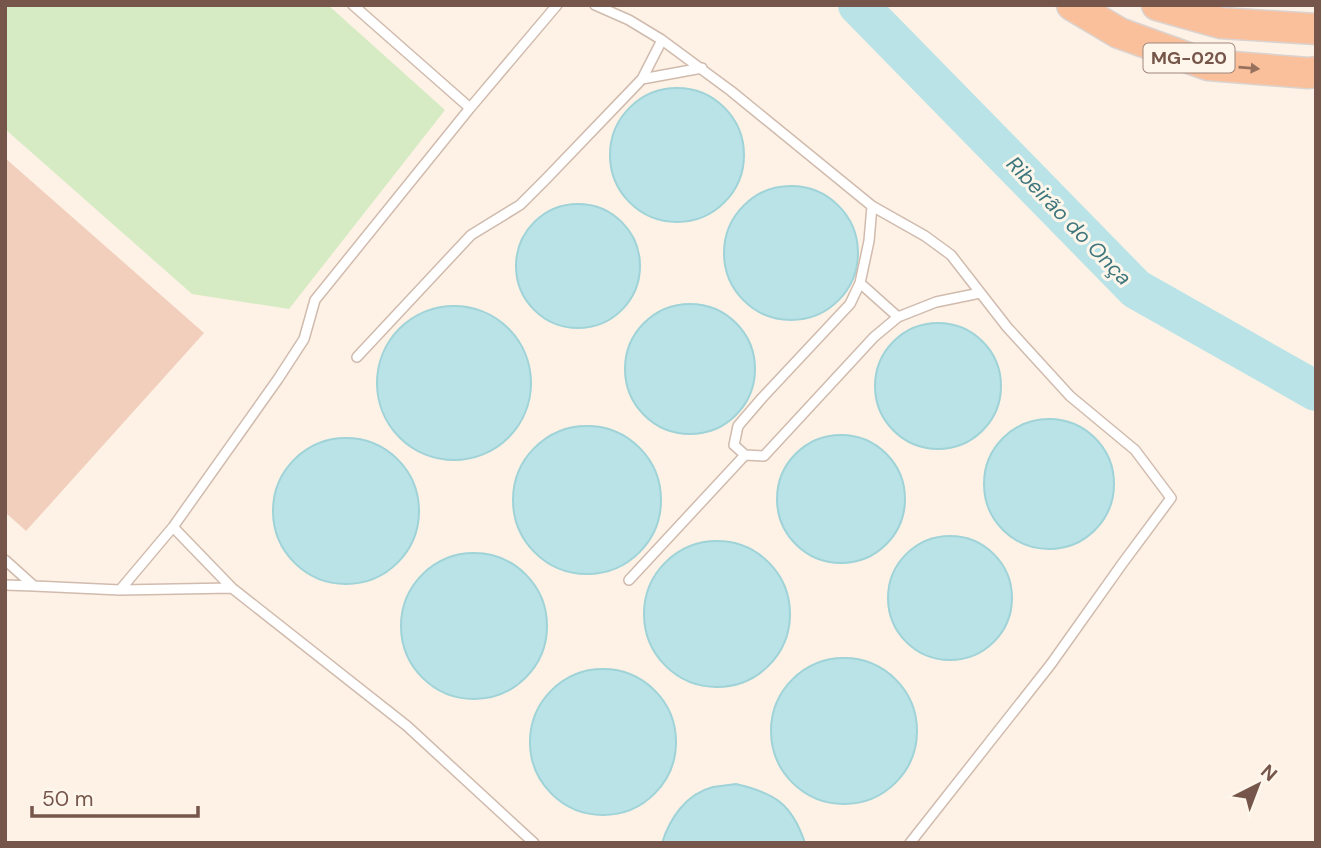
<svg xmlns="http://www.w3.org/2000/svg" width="1321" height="848" viewBox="0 0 1321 848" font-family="'DM Sans',sans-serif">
  <rect width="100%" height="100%" fill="#fdf2e5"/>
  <!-- green -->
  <path fill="#d6eac3" d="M5,5H328L445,110L289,309L192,294L5,129Z"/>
  <!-- water -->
  <path fill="#b9e3e7" stroke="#9fd3d8" stroke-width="2" d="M610 155a67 67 0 1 1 134 0a67 67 0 1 1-134 0Z
    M724 253a67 67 0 1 1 134 0a67 67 0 1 1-134 0Z
    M516 266a62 62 0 1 1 124 0a62 62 0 1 1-124 0Z
    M625 369a65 65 0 1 1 130 0a65 65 0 1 1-130 0Z
    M377 383a77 77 0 1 1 154 0a77 77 0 1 1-154 0Z
    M875 386a63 63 0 1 1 126 0a63 63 0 1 1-126 0Z
    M984 484a65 65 0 1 1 130 0a65 65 0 1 1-130 0Z
    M513 500a74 74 0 1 1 148 0a74 74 0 1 1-148 0Z
    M777 499a64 64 0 1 1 128 0a64 64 0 1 1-128 0Z
    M273 511a73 73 0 1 1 146 0a73 73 0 1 1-146 0Z
    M888 598a62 62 0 1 1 124 0a62 62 0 1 1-124 0Z
    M644 614a73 73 0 1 1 146 0a73 73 0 1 1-146 0Z
    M401 626a73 73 0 1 1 146 0a73 73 0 1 1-146 0Z
    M771 731a73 73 0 1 1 146 0a73 73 0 1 1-146 0Z
    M530 742a73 73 0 1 1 146 0a73 73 0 1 1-146 0Z
    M736,784C775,793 792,804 805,843H662C670,818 686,794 713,787C721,786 728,785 736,784Z"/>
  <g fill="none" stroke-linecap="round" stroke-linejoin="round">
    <!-- river -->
    <path stroke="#b9e3e7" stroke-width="40" d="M858,5L1136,289L1316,391"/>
  </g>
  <!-- building -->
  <path fill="#f2cebc" d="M5,158L204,333L26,531L5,512Z"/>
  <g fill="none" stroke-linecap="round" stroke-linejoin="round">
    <!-- service casing -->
    <g stroke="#d0bbae" stroke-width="12">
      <path id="service" d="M595,5L629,20L662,40L731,91L872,206L925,236L951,255L1007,327L1070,396L1135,450L1171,498L1122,564L1051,664L910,843
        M642,79L702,68
        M470,108L557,5
        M872,206L869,241L860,283L850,304L762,398L738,426L734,445L745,455L764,456L874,337L898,317L936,302L980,293
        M860,283L898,317
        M357,357L471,235L520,205L546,179L642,79L662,40
        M173,527L232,588
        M5,560L34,586L5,585
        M629,580L745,455
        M34,586L120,590L232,588L407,726L534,843
        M120,590L173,527L278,379L304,339L315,300L470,108L353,5"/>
    </g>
    <!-- trunk casing -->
    <g stroke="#dbd3d0" stroke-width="33">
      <path id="trunk" d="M1072,5L1119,33L1208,65L1308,73L1316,72
        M1157,5L1221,23L1316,29"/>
    </g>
    <!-- service -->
    <use href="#service" stroke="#fff" stroke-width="9"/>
    <!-- trunk -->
    <use href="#trunk" stroke="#fac09c" stroke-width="30"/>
  </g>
  <!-- one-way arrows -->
  <defs><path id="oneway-solid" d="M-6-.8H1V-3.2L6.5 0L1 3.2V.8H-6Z" transform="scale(1.75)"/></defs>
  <use fill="#97705e" href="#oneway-solid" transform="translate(1249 68) rotate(5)"/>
  <g text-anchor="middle" stroke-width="6" stroke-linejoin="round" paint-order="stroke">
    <!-- shield labels -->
    <rect fill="#fff6eb" stroke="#9f867a" stroke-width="2" x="1143.5" y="43.5" width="91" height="29" rx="5"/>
    <g font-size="18" font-weight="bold" fill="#76564a">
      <text x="1189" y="64">MG-020</text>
    </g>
    <!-- water labels -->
    <g font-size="21" font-style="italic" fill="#3d767c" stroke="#fff6eb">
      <text transform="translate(1069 221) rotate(46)" y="7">Ribeirão do Onça</text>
    </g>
  </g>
  <!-- border -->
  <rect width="1321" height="848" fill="none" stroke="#76564a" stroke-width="14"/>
  <!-- north arrow -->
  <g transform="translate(1258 785) rotate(42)" stroke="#fff6eb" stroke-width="5" paint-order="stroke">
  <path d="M0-5L12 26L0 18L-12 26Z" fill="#76564a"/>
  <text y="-10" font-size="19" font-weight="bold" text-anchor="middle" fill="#76564a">N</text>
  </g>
  <!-- scale -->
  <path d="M32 806v10h166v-10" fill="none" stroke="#76564a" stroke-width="3.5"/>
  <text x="42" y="806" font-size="21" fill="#76564a" stroke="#fff6eb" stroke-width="5" paint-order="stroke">50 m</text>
</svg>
